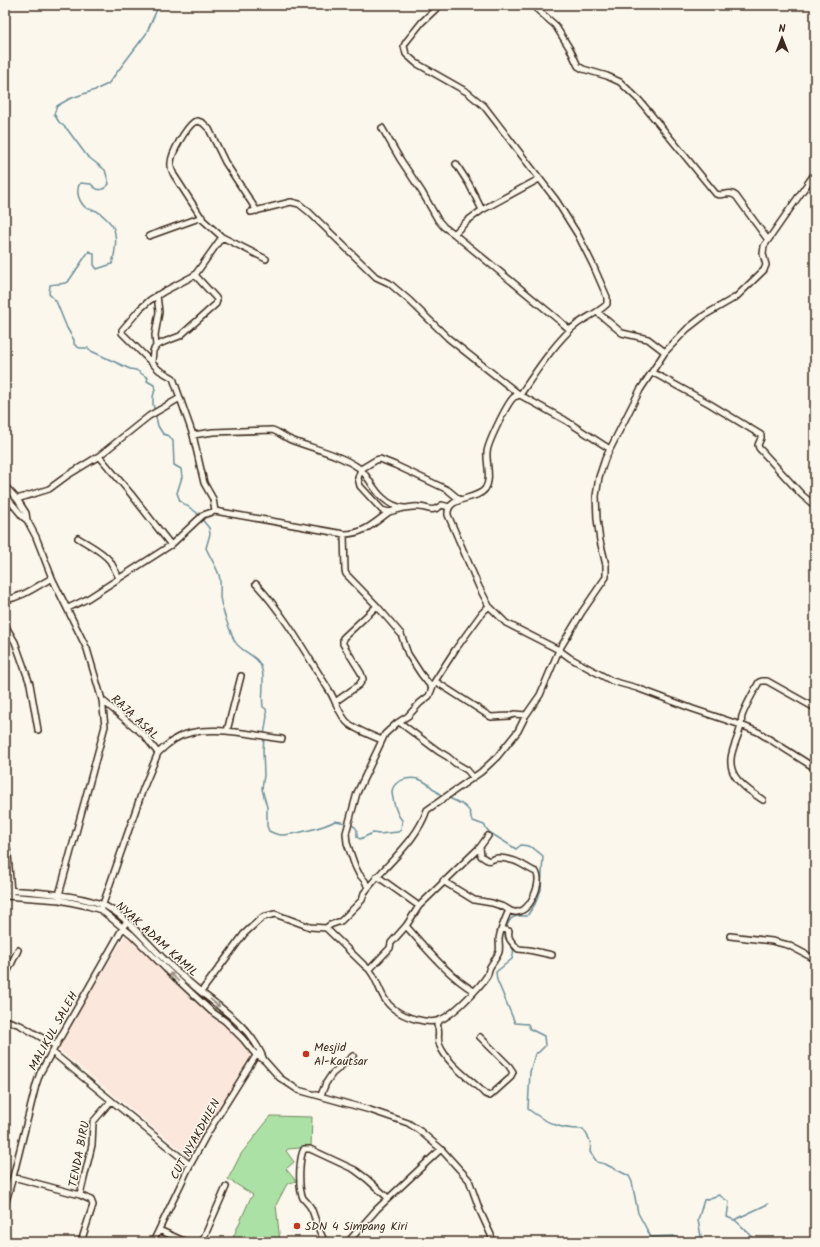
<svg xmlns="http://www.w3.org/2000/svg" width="820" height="1247" viewBox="0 0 820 1247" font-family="Kalam,sans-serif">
  <rect width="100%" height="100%" fill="#fbf7ec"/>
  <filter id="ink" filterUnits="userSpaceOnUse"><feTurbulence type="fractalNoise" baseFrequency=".025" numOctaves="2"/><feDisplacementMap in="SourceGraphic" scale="8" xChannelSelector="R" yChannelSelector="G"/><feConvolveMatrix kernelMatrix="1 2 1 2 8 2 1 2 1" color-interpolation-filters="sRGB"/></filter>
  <g filter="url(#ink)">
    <!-- built -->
    <path fill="#fbe7dc" d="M130,928L177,973L257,1049L191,1158L58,1049L87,998Z"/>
    <!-- green -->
    <path fill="#abe1a4" stroke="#738661" d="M271,1116L312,1117L311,1147L288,1149L286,1151L294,1162L286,1169L296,1181L287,1184L276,1205L280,1242H231L250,1199L253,1195L228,1179L241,1154Z"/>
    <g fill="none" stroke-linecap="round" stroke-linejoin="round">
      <!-- stream -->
      <path stroke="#6a8f98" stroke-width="1.5" d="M159,5L146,34L108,84L95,90L69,99L57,106L54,114L59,122L67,129L87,156L105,170L109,184C102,192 97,191 91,184L80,183C75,191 79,202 86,208C89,210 95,209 98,212C101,213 112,224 113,227C118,238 115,253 112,264L97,269L94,265V254L89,251L68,282C62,285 56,283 50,285L49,294L56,301L67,328L74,340V344C78,349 82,348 88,348L91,351L130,369L136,370L148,378L147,381L154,385L155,389L153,397V404L158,426L163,434L169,436L173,441L174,465L181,469L182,477L177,493L180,501L196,512L209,528L210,534L206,548C210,557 216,566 219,575C221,582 220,590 220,597C222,610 229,628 234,640C240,653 259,654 262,670C265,681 261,695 263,707L266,709L267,716L264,735
        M264,738L263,750L264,775L262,789L267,807V826L269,831C273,833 277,835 281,835C293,835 325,827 335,821C341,822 354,823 357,830C357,832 357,834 357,837L360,839L373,833L379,834L398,832L401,830L402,820C397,815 396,810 394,803C393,799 392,795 392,791C394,780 408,777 418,779C430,782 434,792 443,796
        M447,797C457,802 472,806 471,819L473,821L484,825L489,832L516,849L521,845C531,845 536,850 543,856L541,890L535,904L527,916C523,916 518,915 514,917C508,919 503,933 506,939C511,948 516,946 512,959L496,972L497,980L515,1023L528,1024L530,1029L544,1036L545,1046L539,1052L535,1054L530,1072L528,1109C545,1122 561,1130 583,1129C589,1138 592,1141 590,1152L597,1162L605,1164L629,1176L632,1182L638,1213L651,1237L674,1236L678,1240V1242
        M735,1220L758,1242
        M702,1242L698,1220L704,1200L719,1195L729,1202L727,1217L734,1220L768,1204"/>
      <!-- minor casing -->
      <g stroke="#3b2a1e" stroke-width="8">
        <path id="minor" d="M532,5L555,25L570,49L578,66L583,69L607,76L620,82L640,101L716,194C723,197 729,190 736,196L768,240
          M382,128L400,159L422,192L438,220L444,227L454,234
          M456,164L469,184L482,210
          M815,173L764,246L763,254L766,265L764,270L736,297L705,315L687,329L665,352L640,390L605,459L599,477L596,496L597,519L600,541L606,565V577L582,612L559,650L570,658L612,681L637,688L693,709L741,725L758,732L815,768
          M539,179L482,210L467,221L454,234L561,322L570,330
          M251,212L291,202L299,204L309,212L376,277L389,283L410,301L448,338L520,395L565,420L610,449
          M149,236L202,217
          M222,237L203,220L174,175C172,171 170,168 171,163C171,153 186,128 194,122L198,121L203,123L209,129L225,162L257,211
          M597,312L622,333L648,339L665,352
          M156,346L155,335L159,312L157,295
          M152,362L153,351L156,346L164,342L180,336L216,304L217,300L216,298L195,275
          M652,372L710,404L761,435V438L758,445L759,448L802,495L815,506
          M180,398L173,378L159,370L122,333V330L140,309L150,300L163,292L195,275L222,237L266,259
          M193,435L213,432L272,430C279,432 284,437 291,440C314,449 339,454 359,468C363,471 366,476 369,480C377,493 387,506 404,508C409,508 414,506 419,507C431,508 431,513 442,505L449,507
          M99,456L131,494L171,545
          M5,486L17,499L26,513L27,520L36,537L52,578L87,649L102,700L144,735L158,753L143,789L101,910
          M5,495L23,517L27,520
          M17,499L49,489L68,475L99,456L149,416L180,398L193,435L204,483L213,499L215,511L203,515L171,545L87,599L68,608
          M404,508L389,512L382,510L360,486L358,478L361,469L376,460L380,459L395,465L448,490L460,500
          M215,511L344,534C364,534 374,523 389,512
          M344,534L345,571L346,574L377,606L401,634L408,654L421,674L432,688
          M78,538C89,545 102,551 110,561C113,566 116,572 119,578
          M256,584C285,615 306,654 329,690C335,699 340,717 349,724C357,730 372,736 382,740
          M5,600C23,597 37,586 52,578
          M5,625L15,642L30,684L38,730
          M435,681L491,717L509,716L514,714L526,715
          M335,702L359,685L363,679L361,673L343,644V638L377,606
          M399,722L438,751L448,757L455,763L467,770L473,777
          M227,731L241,676
          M158,753C163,748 169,743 175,739C202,722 252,735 282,739
          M763,800C753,793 741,786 735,776C724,758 738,742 741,725C742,722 741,719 742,716C746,705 753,693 759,682L762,681H767L815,708
          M5,838L8,854L11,893
          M480,847L481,856C492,864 488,859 498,858C502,858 507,859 511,860C519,861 528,869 536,872C537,873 538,878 538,878C539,892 525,920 509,910
          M377,876L419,906
          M368,888C388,862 416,842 427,810L481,772L497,757L518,731L526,715L540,695L559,650L506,623L489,606
          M5,890C32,891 76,895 101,904C125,914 146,942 165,960C176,971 189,982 201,992C225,1011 253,1030 264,1060
          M59,895L105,726L102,700
          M5,896L60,900L88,906L101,910L132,935L166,969L211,1011L225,1021L243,1039L256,1055L264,1060L280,1078L298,1090L370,1110L408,1123L420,1131L441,1149L469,1180L480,1211L491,1235L492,1242
          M406,926C424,946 450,978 474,991
          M326,928L364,965C379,975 378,998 394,1009C404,1017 428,1025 440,1020C453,1015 479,988 487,976C489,973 488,970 490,967C493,962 497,957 499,952C500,948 499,943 499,939C500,930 505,919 509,910L504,907L492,903L474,900L443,881
          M503,929L509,931C507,939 513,943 518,949L529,950L552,955
          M730,936L772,941L788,945L815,959
          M370,969L390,948L391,943L406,926L419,906L480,847L488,836
          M5,977L18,950
          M201,992L244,934L257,922L263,917L275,914L310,927L326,928L330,925L341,921L362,900L364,893L368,888L365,881L359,874L355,866L347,843L346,833L357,793L385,734L397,723L408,716L420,703L429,696L435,681L455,650L482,613L489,606L479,587L448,515C446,496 476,501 485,489C492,479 486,463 487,452C488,443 507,403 514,397C516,396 518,396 520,395C535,373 550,350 569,331C580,319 596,315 607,304V297L593,265L578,235L556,200L484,106L467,92L416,63L406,54L404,46L406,42L422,22L440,5
          M5,1020L20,1025L56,1046
          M440,1020L437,1025C441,1031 436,1038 440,1046C449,1066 471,1079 485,1094L490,1096L510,1078L513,1072L509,1066L480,1037
          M52,1052L190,1165
          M321,1095L326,1083L332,1074L353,1056
          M13,1177L80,1195L92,1145L93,1122L111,1101
          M80,1195L91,1200L93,1205L81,1242
          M5,1205L13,1177L36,1085L40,1073L125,924
          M159,1230L186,1242
          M153,1242L190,1165L207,1134L257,1054
          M202,1242L226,1187
          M325,1242C319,1232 316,1221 312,1210C310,1205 306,1202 303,1198C298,1189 299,1157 304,1149H310L355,1170L367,1179L388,1198
          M348,1242L377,1209L441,1149"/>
      </g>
      <!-- minor -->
      <use href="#minor" stroke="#fbf7ec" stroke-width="5"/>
    </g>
    <!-- one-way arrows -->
    <defs><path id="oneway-shaft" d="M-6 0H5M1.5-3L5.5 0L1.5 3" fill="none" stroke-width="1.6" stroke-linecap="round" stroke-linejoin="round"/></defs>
    <g stroke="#9b9085">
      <use href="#oneway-shaft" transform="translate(174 977) rotate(-137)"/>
      <use href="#oneway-shaft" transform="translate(215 1003) rotate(39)"/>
    </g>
  </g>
  <!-- markers -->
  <g fill="#c8321e" stroke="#fbf7ec" stroke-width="1.5">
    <circle cx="306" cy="1054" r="4"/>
    <circle cx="297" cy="1226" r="4"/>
  </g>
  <g text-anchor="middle" stroke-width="3" stroke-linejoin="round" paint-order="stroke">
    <!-- street labels -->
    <g font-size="12" fill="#3b2a1e" stroke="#fbf7ec">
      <text transform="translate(135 717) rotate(43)" y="4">RAJA ASAL</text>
      <text transform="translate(157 939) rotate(42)" y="4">NYAK ADAM KAMIL</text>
      <text transform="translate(53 1031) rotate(-61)" y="4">MALIKUL SALEH</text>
      <text transform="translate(195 1139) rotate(-61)" y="4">CUT NYAKDHIEN</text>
      <text transform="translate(79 1154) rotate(-79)" y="4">TENDA BIRU</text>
    </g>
    <!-- poi labels -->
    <g font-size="12" fill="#3b2a1e" stroke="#fbf7ec" text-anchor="start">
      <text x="314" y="1051">Mesjid<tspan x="314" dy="14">Al-Kautsar</tspan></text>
      <text x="305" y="1230">SDN 4 Simpang Kiri</text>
    </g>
  </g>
  <!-- margin -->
  <rect width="820" height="1247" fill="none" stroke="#fbf7ec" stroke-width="20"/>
  <rect x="10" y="10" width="800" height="1227" fill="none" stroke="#3b2a1e" stroke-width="1.5" filter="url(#ink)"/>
  <!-- north arrow -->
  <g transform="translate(782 38)" stroke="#fbf7ec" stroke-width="3" paint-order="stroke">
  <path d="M0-3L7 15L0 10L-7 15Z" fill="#3b2a1e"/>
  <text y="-6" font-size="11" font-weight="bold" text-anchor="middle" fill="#3b2a1e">N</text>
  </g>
</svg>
